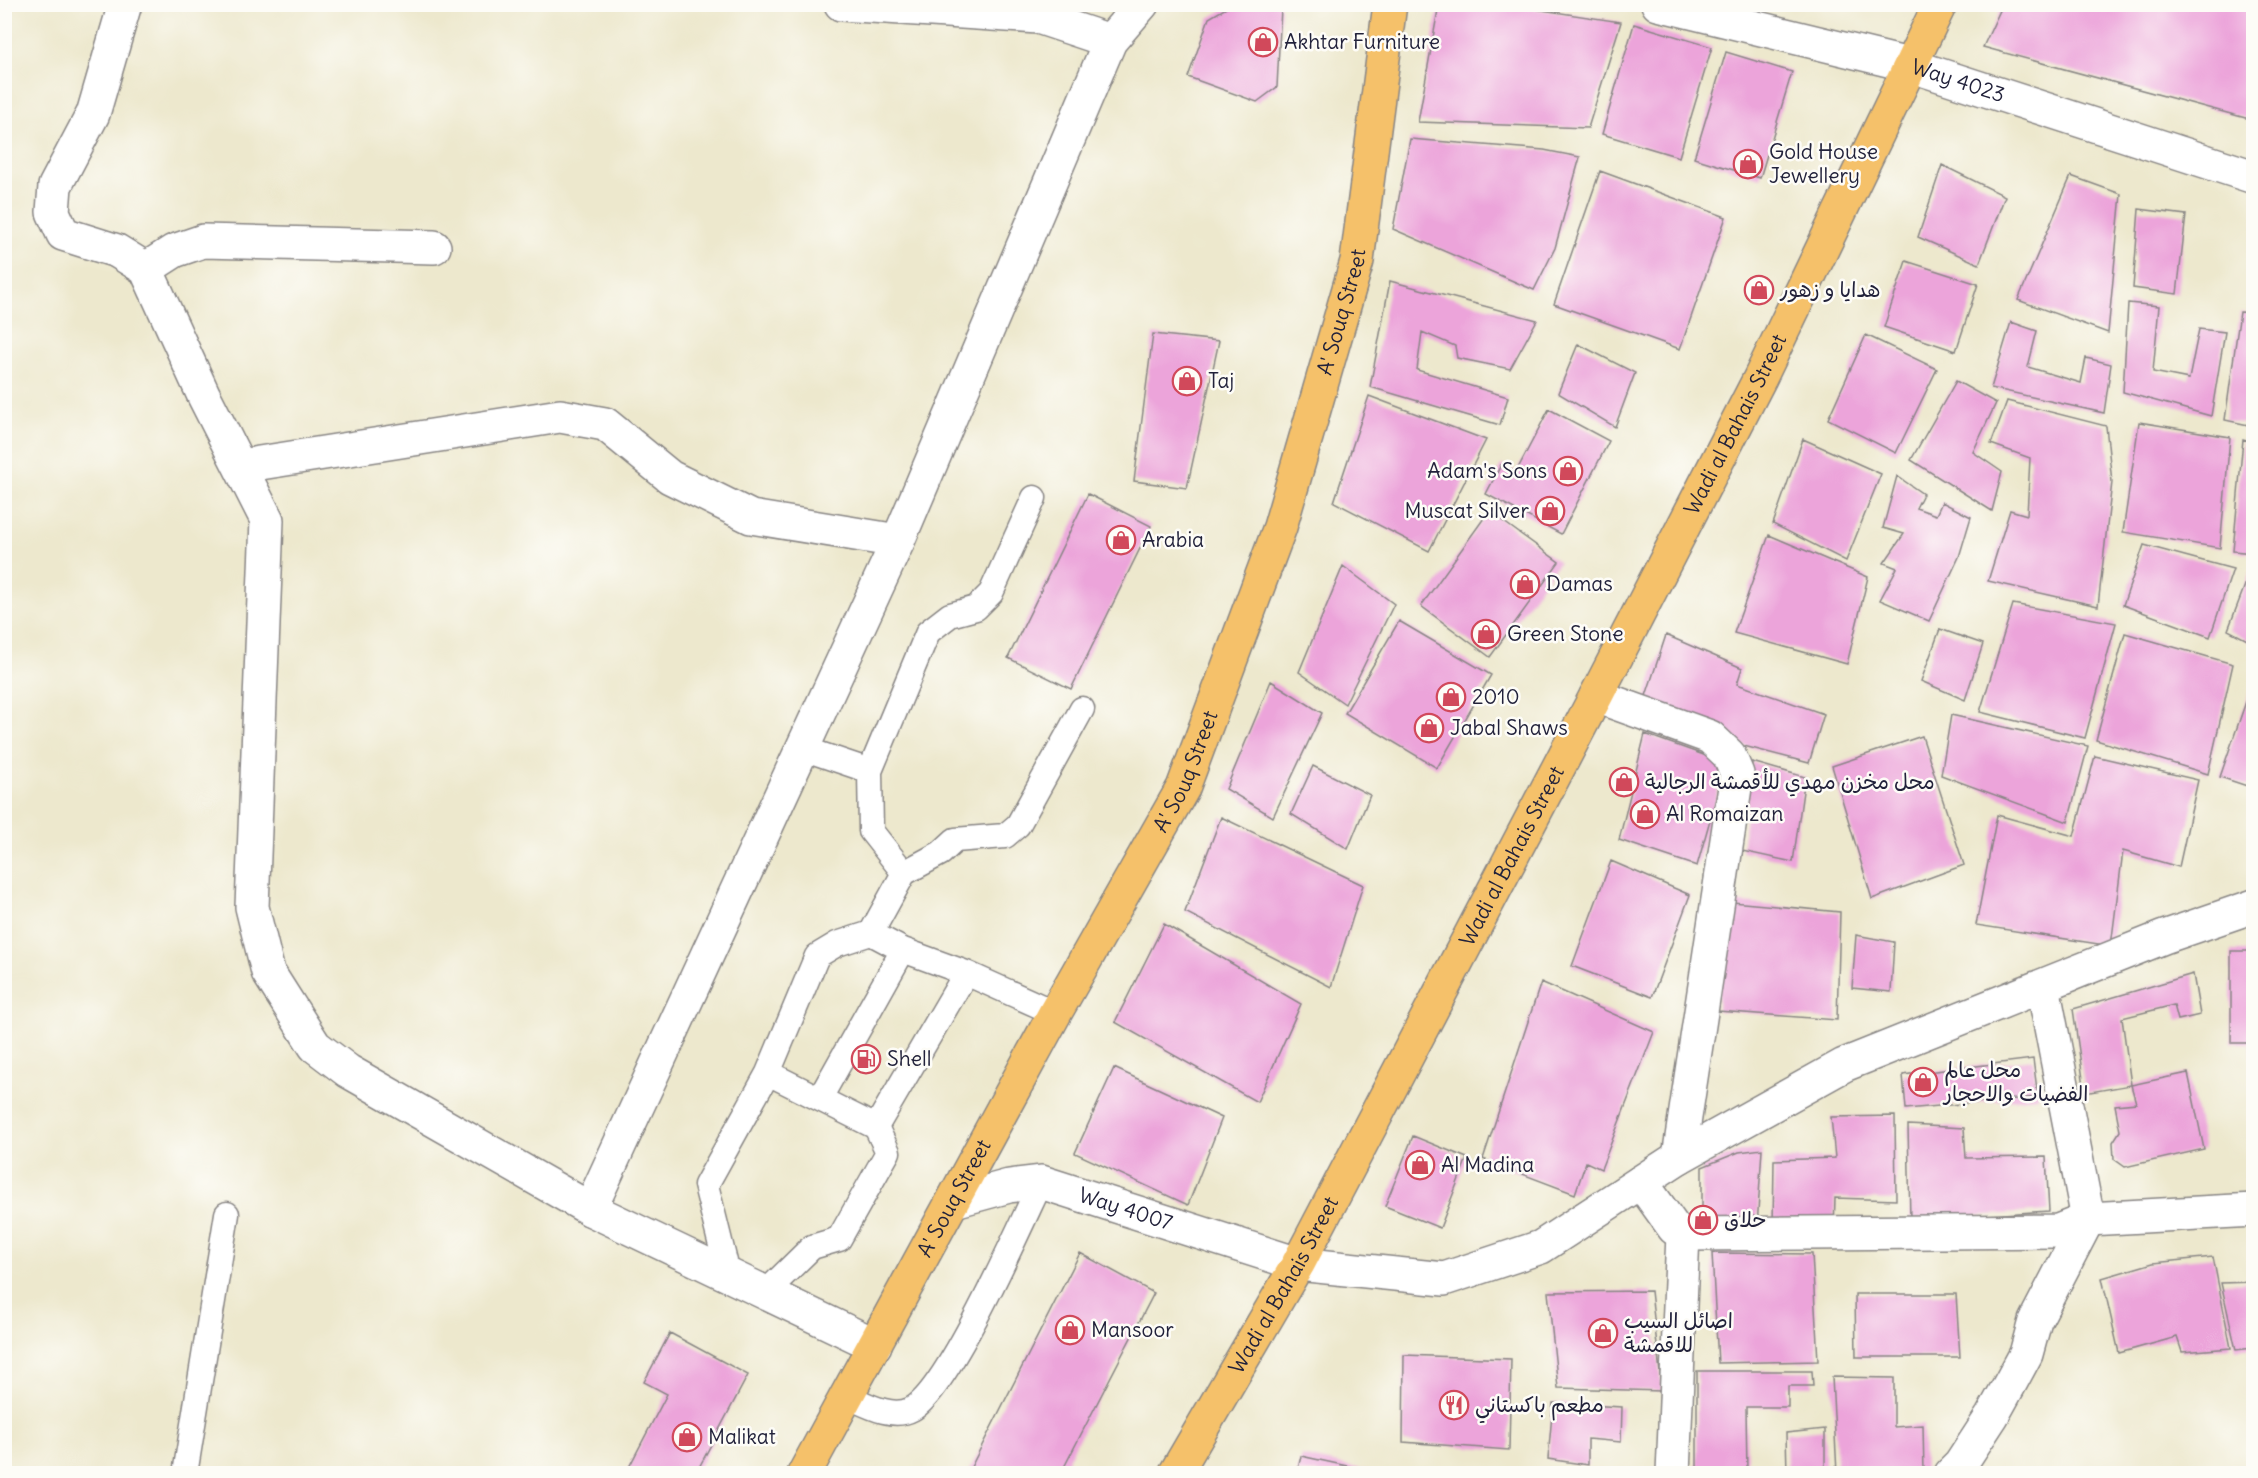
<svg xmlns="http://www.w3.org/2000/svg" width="2258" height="1478" viewBox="0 0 2258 1478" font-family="Delius,'Playpen Sans Arabic',sans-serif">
  <rect width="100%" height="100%" fill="#fdfcf7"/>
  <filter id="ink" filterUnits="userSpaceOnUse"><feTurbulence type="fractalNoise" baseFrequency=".0167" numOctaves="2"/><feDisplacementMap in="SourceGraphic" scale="12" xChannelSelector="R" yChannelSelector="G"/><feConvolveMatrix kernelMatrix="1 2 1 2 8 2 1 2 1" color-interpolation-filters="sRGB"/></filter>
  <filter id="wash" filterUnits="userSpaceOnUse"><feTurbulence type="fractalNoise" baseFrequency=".008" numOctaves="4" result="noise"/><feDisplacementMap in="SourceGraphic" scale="24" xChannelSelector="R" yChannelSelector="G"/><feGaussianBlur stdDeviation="1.35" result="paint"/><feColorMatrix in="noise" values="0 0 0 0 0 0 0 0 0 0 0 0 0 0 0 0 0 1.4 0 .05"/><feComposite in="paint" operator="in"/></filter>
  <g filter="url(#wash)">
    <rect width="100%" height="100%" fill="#ede8cd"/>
    <g id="blocks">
      <!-- building -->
      <path fill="#eca4da" d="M1233,4H1279L1281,8L1277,87L1257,102L1188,77L1209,18Z
        M1439,4H1503L1621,22L1588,128L1418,122Z
        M2003,4H2253V120L1983,47Z
        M1634,24L1712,47L1679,157L1602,134Z
        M1726,52L1792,72L1760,178L1694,158Z
        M1410,139L1544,150L1580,157L1555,248L1534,290L1393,229Z
        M1942,165L2005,196L1979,264L1918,237Z
        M1600,171L1726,217L1680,349L1554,304Z
        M2071,176L2121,194L2108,333L2018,300Z
        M2139,209L2186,215L2177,294L2133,288Z
        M1906,261L1978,284L1956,351L1884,327Z
        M1390,281L1537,320L1510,369L1457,358L1455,346L1422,332L1417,370L1508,397L1500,425L1370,387Z
        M2128,303L2159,306L2153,372L2189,379L2199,329L2225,332L2211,416L2123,392Z
        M2240,312L2253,313V426L2225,420Z
        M2011,322L2037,331L2028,367L2081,383L2086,358L2111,364L2104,413L1991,388Z
        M1153,334L1219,341L1187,488L1134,481Z
        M1866,335L1937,369L1896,453L1828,419Z
        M1578,344L1635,373L1615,427L1558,393Z
        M1956,381L1996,403L1973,452L2002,472L1992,511L1911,460Z
        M1369,396L1486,440L1429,551L1334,502Z
        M2007,401L2106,426L2112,482L2098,606L1988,581L2010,510L2027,515L2030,458L1991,444Z
        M1549,409L1609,441L1561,534L1486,494L1501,465L1516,472Z
        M2139,422L2230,437L2220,548L2123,532Z
        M1803,439L1881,474L1846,561L1773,524Z
        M2243,439L2253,442V553L2233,551Z
        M1897,476L1923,494L1916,508L1936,515L1942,502L1971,517L1959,557L1929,621L1880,600L1897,568L1884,563L1904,534L1883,528Z
        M1088,494L1151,526L1071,689L1008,658Z
        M1489,511L1559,562L1490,657L1421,606Z
        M1769,535L1868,577L1847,664L1734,633Z
        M2144,545L2233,569L2210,637L2123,605Z
        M2253,564V643L2228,630Z
        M1343,566L1394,604L1345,704L1299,672Z
        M2013,604L2116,623L2085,738L1980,712Z
        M1399,621L1491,675L1437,768L1345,713Z
        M1940,629L1983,644L1965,700L1921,681Z
        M2125,633L2233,664L2208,774L2096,740Z
        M1666,635L1742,668L1737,684L1824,714L1809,763L1717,739L1642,708Z
        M1271,681L1322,713L1273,817L1226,789Z
        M2250,690L2253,692V788L2220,777Z
        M1951,715L2088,746L2068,822L1941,775Z
        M1645,734L1726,763L1697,866L1619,840Z
        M1922,736L1964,865L1872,899L1832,766Z
        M2095,756L2198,780L2179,867L2123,851L2111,946L1976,925L1997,815L2074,836Z
        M1752,762L1805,777L1793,862L1742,851Z
        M1313,766L1370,795L1348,849L1291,814Z
        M1221,817L1363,885L1331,987L1185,912Z
        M1611,861L1690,895L1652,997L1572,966Z
        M1721,901L1840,912L1837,1020L1718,1011Z
        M1164,924L1301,1004L1257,1102L1115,1022Z
        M1856,935L1894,942L1891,992L1852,988Z
        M2231,951H2253V1081L2250,1043H2231Z
        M2193,974L2200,1015L2178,1020L2174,1005L2122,1018L2131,1085L2085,1093L2073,1009Z
        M1541,982L1654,1032L1601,1169L1586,1162L1575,1194L1483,1159Z
        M2033,1059L2038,1097L1906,1109L1903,1075Z
        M1114,1068L1222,1118L1188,1205L1075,1153Z
        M2188,1073L2204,1149L2125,1167L2114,1159L2113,1142L2120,1131L2115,1105L2136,1103L2131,1085Z
        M1895,1116L1896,1200L1835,1198L1834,1229L1773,1227L1774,1160L1835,1158L1831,1117Z
        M1908,1125L1964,1128L1966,1158L2046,1157L2049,1211L1910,1220Z
        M1413,1136L1467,1158L1440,1228L1385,1206Z
        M1762,1149L1757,1227L1702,1225V1167L1739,1152Z
        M1080,1253L1154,1293L1061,1473H968Z
        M1712,1253L1812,1254L1818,1361L1718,1363Z
        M2213,1257L2231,1348L2182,1352L2177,1337L2119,1353L2102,1278L2153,1263Z
        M2253,1282V1348L2236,1350L2221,1283Z
        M1651,1291L1662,1391L1558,1388L1548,1292Z
        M1855,1294H1956L1960,1357H1856Z
        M670,1333L748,1375L696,1473H626L667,1394L644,1382Z
        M1404,1355L1511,1359L1509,1450L1403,1442Z
        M1697,1371H1812L1813,1386H1788V1407H1746L1747,1473H1697Z
        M1832,1377L1894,1378V1427L1923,1425L1924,1473H1837Z
        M1553,1403L1622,1407L1621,1442L1588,1439V1465L1548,1459Z
        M1825,1429V1473H1787L1786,1433Z
        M1301,1456L1370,1471L1373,1473H1297Z"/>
    </g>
  </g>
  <g filter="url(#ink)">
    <use href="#blocks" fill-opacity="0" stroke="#888584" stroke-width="1.5"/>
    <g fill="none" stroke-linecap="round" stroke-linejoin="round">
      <!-- service casing -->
      <g stroke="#888584" stroke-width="27">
        <path id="service" d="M802,748L870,771
          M904,873L871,831L870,771L928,632L950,615L976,608L991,593L1034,498
          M1055,1013L966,973L903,950L871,933L904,873L941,853L955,840L1005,836L1018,825L1082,709
          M768,1073L817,956L837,944L871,933
          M820,1098L903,950
          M876,1127L966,973
          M729,1278L706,1185L768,1073L876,1127L888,1152L839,1239L812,1247L764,1294
          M847,1396C865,1404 892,1420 912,1409C949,1389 1020,1226 1041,1182
          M185,1474L227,1214"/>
      </g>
      <!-- minor casing -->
      <g stroke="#888584" stroke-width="36">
        <g id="minor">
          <path d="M125,4L93,114L55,186L53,212L63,234L117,251L146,269L204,396L267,520L252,907L268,972L315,1046L348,1071L590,1209L875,1345"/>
          <path d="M841,4L1038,17L1110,41"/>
          <path id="s1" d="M1658,4L1909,65L2254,177"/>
          <path d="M146,269L174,251L203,241L434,247"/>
          <path d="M241,466L560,416L605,424L670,477L751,517L898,541"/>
          <path d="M1596,696L1710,737L1729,755L1737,774L1679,1157"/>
          <path d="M1641,1182L1674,1228L1683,1234L2058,1231L2088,1219L2254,1210"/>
          <path d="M590,1209L898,541L1110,41L1142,4"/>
          <path d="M1673,1474L1683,1234"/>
          <path d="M1951,1474L1960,1465L1992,1416L2012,1380L2026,1354L2035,1321L2088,1219L2043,986"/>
        </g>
      </g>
      <!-- tertiary casing -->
      <g stroke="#888584" stroke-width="36">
        <g id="tertiary">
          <path id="s2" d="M954,1201L1009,1186L1041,1182L1298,1264L1444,1279L1541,1247L1679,1157L1844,1065L2164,937L2254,906"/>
        </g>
      </g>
      <!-- primary casing -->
      <g stroke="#888584" stroke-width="36">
        <g id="primary">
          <path id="s3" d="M804,1474L1055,1013L1183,788L1280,527L1357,261L1390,4"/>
          <path id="s4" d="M1175,1474L1298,1264L1596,696L1760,378L1940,4"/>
        </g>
      </g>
      <!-- service -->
      <use href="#service" stroke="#fff" stroke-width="24"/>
      <!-- minor -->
      <use href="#minor" stroke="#fff" stroke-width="33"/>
      <!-- tertiary -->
      <use href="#tertiary" stroke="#fff" stroke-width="33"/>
      <!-- primary -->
      <use href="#primary" stroke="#f5c16b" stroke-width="33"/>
    </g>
  </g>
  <!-- icons -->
  <defs>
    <g id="shop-ring" transform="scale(1.5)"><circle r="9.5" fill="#fdfcf7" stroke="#d1495b" stroke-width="1.5"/><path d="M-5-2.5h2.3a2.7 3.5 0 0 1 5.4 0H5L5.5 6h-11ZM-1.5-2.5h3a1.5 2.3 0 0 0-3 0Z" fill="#d1495b"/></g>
    <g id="fuel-ring" transform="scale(1.5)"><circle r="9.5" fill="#fdfcf7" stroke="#d1495b" stroke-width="1.5"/><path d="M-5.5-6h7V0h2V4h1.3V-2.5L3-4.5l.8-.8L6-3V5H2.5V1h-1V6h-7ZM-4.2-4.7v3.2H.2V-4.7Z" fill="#d1495b"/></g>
    <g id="restaurant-ring" transform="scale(1.5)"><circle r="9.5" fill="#fdfcf7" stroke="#d1495b" stroke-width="1.5"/><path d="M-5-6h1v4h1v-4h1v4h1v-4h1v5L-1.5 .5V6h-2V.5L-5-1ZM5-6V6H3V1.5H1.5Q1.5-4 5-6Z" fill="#d1495b"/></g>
  </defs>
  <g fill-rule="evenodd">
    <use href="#shop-ring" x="1263" y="42"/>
    <use href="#shop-ring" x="1748" y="164"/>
    <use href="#shop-ring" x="1759" y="290"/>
    <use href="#shop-ring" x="1187" y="381"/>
    <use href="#shop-ring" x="1568" y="471"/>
    <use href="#shop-ring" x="1550" y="511"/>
    <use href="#shop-ring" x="1121" y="540"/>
    <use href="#shop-ring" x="1525" y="584"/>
    <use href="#shop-ring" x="1486" y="634"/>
    <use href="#shop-ring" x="1451" y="697"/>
    <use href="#shop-ring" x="1429" y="728"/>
    <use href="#shop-ring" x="1624" y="782"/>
    <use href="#shop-ring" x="1645" y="814"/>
    <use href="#fuel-ring" x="866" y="1059"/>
    <use href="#shop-ring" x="1923" y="1082"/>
    <use href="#shop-ring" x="1420" y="1165"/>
    <use href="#shop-ring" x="1703" y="1220"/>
    <use href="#shop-ring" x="1070" y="1330"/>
    <use href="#shop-ring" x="1603" y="1333"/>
    <use href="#restaurant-ring" x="1454" y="1405"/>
    <use href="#shop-ring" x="687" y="1437"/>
  </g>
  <g text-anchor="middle" stroke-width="5" stroke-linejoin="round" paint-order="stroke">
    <!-- poi labels -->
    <g font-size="21" fill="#22223b" stroke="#fdfcf7" text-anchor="start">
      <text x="1284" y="49">Akhtar Furniture</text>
      <text x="1769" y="159">Gold House<tspan x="1769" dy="24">Jewellery</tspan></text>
      <text x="1780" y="297">هدايا و زهور</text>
      <text x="1208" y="388">Taj</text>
      <text x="1547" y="478" text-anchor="end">Adam's Sons</text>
      <text x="1529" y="518" text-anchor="end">Muscat Silver</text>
      <text x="1142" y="547">Arabia</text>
      <text x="1546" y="591">Damas</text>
      <text x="1507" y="641">Green Stone</text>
      <text x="1472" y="704">2010</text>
      <text x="1450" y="735">Jabal Shaws</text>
      <text x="1645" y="789">محل مخزن مهدي للأقمشة الرجالية</text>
      <text x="1666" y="821">Al Romaizan</text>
      <text x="887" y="1066">Shell</text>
      <text x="1944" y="1077">محل عالم<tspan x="1944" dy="24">الفضيات والاحجار</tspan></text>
      <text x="1441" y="1172">Al Madina</text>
      <text x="1724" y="1227">حلاق</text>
      <text x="1624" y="1328">اصائل السيب<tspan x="1624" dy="24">للاقمشة</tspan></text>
      <text x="1091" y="1337">Mansoor</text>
      <text x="1475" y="1412">مطعم باكستاني</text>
      <text x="708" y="1444">Malikat</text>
    </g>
    <!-- street labels -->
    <g font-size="21" fill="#22223b" stroke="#fdfcf7">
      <text dy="7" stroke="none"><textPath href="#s1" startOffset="310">Way 4023</textPath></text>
      <text dy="7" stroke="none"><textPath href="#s3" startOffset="1286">A' Souq Street</textPath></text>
      <text dy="7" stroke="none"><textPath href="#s4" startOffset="1190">Wadi al Bahais Street</textPath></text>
      <text dy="7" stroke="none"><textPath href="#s3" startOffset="800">A' Souq Street</textPath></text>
      <text dy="7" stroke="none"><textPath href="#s4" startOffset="704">Wadi al Bahais Street</textPath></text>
      <text dy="7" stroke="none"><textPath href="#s3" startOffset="314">A' Souq Street</textPath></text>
      <text dy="7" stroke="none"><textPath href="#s2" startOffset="178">Way 4007</textPath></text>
      <text dy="7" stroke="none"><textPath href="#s4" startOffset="218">Wadi al Bahais Street</textPath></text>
    </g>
  </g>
  <!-- margin -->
  <rect width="2258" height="1478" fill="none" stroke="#fdfcf7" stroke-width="24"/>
</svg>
